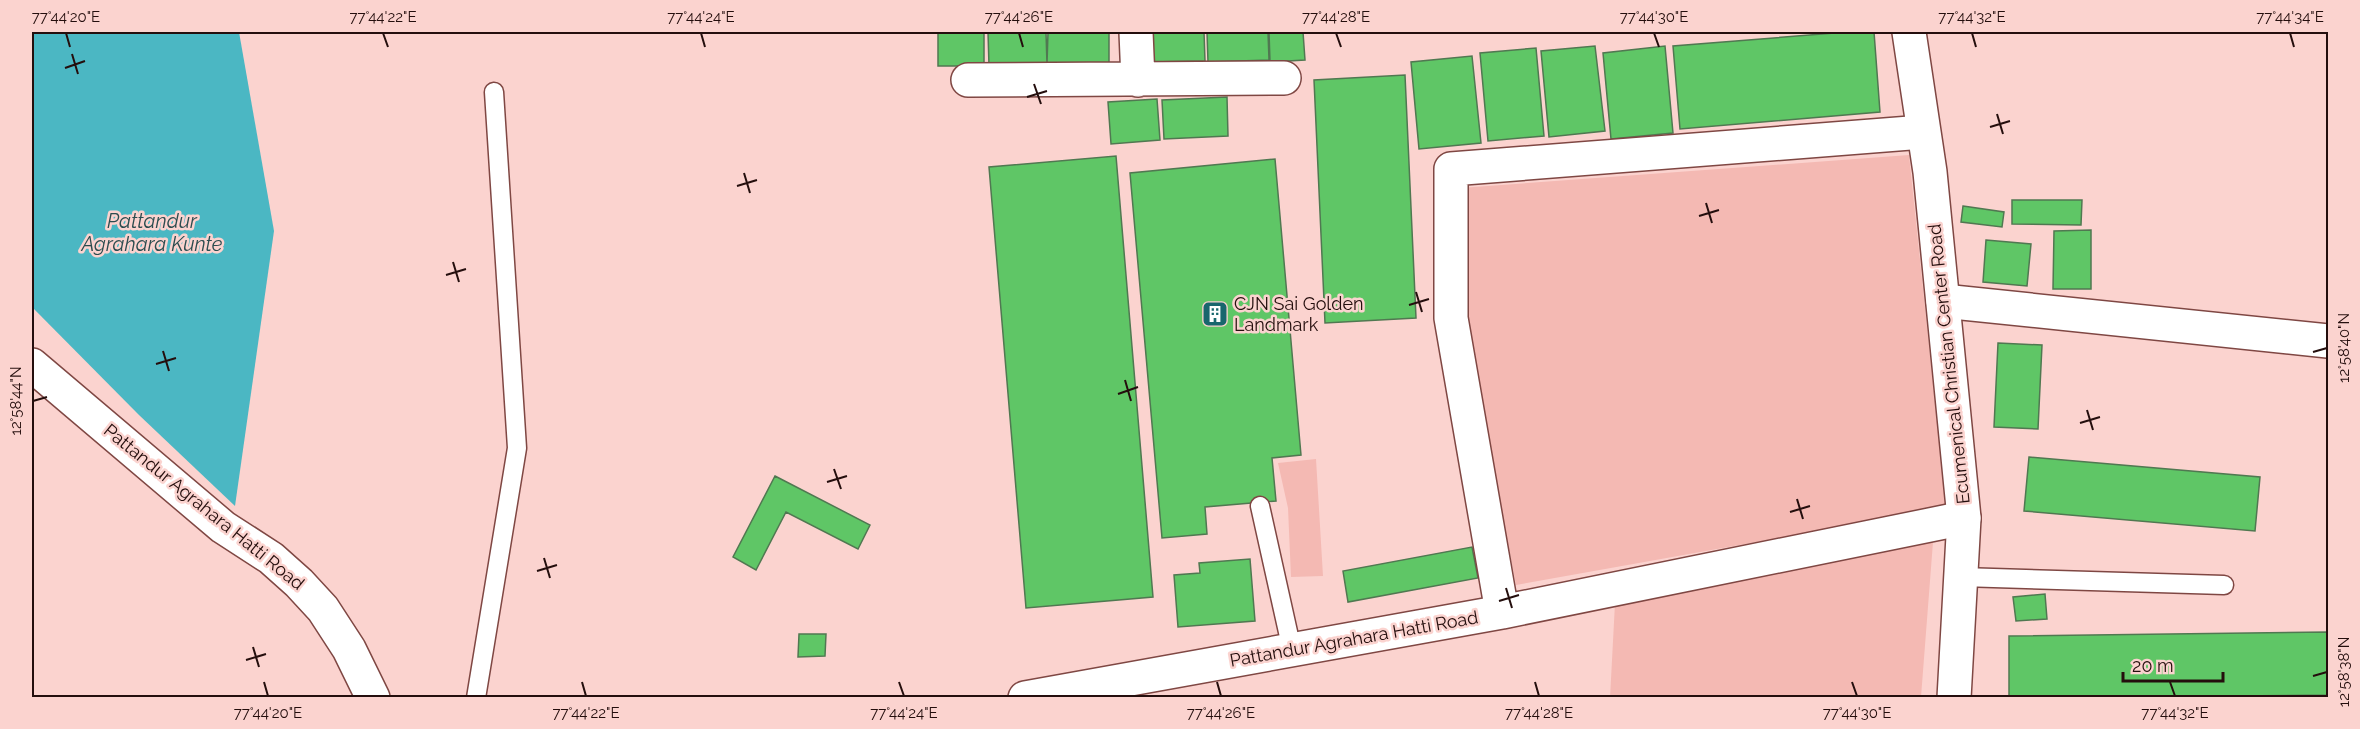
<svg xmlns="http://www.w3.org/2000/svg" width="2360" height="729" viewBox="0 0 2360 729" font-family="Raleway,sans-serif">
  <rect width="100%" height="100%" fill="#fbd3cf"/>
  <!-- green -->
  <path fill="#f4b9b3" d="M1909,155L1946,508L1516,585L1465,322L1460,188Z
    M1316,459L1323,576L1291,577L1288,508L1278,463Z
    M1933,542L1921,697L1610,698L1615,603Z"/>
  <!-- water -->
  <path fill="#4bb7c3" d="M32,32H239L274,231L235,506L139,415L32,307Z"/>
  <!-- building -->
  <path fill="#5fc666" stroke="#507851" stroke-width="1.5" d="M938,32H984V66H938Z
    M988,32H1046L1047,65L989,66Z
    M1048,32H1109V64H1047Z
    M1147,32H1204L1205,61L1148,62Z
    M1207,32H1268L1269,60L1208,62Z
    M1269,32H1303L1305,60L1270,62Z
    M1847,32H1874L1880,112L1680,129L1673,46Z
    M1595,46L1605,131L1549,137L1541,51Z
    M1665,46L1673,133L1611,139L1603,53Z
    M1536,48L1544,136L1488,141L1480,53Z
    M1472,56L1481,143L1419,149L1411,62Z
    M1405,75L1416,318L1325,323L1314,80Z
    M1227,97L1228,136L1164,139L1162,100Z
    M1157,99L1160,140L1111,144L1108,102Z
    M1116,156L1153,597L1026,608L989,167Z
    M1275,159L1301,455L1272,458L1276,501L1205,507L1207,534L1162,538L1130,173Z
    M2012,200H2082L2081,225L2012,224Z
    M1963,206L2004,212L2002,227L1961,222Z
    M2091,230V289H2053L2054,231Z
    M1986,240L2031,244L2027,286L1983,282Z
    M1998,343L2042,345L2038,429L1994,427Z
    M2029,457L2260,477L2255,531L2024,511Z
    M775,476L870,525L858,549L786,512L756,570L733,557Z
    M1472,547L1478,578L1348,602L1343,571Z
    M1250,559L1255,621L1178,627L1174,575L1200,573L1199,563Z
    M2327,574H2328V599H2327Z
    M2045,594L2047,619L2016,621L2013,597Z
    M2328,632V695L2009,698V636Z
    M799,634H826L825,656L798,657Z"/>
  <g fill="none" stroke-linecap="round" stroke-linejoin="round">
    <!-- service casing -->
    <g stroke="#7f4743" stroke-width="21">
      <path id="service" d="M1260,506L1292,650
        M1961,577L2224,585
        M476,698L517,448L494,92"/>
    </g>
    <!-- minor casing -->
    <g stroke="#7f4743" stroke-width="36">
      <path id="minor" d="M1136,32L1138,80
        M968,80L1284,78
        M1943,301L2328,341
        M32,365L223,527L271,558L299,583L323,609L349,649L373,698
        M1502,612L1451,318V169L1923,132
        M1025,698L1502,612L1964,518"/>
    </g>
    <!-- tertiary casing -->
    <g stroke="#7f4743" stroke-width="36">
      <path id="tertiary" d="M1909,32L1930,172L1964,518L1954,698"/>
    </g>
    <!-- service -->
    <use href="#service" stroke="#fff" stroke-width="18"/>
    <!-- minor -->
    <use href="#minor" stroke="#fff" stroke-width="33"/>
    <!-- tertiary -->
    <use href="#tertiary" stroke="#fff" stroke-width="33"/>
  </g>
  <!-- ticks -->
  <path fill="none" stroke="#240e0d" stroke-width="2" d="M66,33L70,47M383,33L388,47M701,33L705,47M1019,33L1023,47M1336,33L1341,47M1654,33L1659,47M1972,33L1976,47M2290,33L2294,47M72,54L78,74M65,68L85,61M1034,84L1041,104M1027,97L1047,91M1997,114L2003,134M1990,127L2010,121M744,173L750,193M737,186L757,180M1706,203L1712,223M1699,216L1719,210M453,262L459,282M446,275L466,269M1416,292L1422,312M1409,305L1429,299M163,351L169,371M2313,352L2327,348M156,364L176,358M1125,380L1131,401M1118,394L1138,387M33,401L47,397M2087,410L2093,430M2080,423L2100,417M834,469L841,489M827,482L847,476M1797,499L1803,519M1790,512L1810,506M544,558L550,578M537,571L557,565M1506,588L1512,608M1499,601L1519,595M253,647L259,667M246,660L266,654M2313,676L2327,672M264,682L268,696M582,682L586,696M899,682L904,696M1217,682L1221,696M1535,682L1539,696M1852,682L1857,696M2170,682L2175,696"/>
  <!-- icons -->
  <defs>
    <g id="building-square" transform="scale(1.35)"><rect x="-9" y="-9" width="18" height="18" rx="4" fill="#18666d" stroke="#fbd3cf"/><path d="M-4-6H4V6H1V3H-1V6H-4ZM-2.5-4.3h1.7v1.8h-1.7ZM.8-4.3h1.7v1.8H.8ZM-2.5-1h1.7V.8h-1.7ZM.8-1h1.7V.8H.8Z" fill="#fff"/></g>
  </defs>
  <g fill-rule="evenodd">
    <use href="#building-square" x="1215" y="314"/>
  </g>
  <g text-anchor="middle" stroke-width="5" stroke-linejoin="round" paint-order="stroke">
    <!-- poi labels -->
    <g font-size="18" fill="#240e0d" stroke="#fbd3cf" text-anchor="start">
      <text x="1234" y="310">CJN Sai Golden<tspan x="1234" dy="21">Landmark</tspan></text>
    </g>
    <!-- street labels -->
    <g font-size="18" fill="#240e0d" stroke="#fbd3cf">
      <text transform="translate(1949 364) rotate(-96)" y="6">Ecumenical Christian Center Road</text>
      <text transform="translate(204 507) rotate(39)" y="6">Pattandur Agrahara Hatti Road</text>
      <text transform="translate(1354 639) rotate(-10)" y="6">Pattandur Agrahara Hatti Road</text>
    </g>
    <!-- water labels -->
    <g font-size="20" font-style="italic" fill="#2b4c4f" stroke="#fbd3cf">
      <text x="152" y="228">Pattandur<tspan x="152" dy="23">Agrahara Kunte</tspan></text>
    </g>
  </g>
  <!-- border -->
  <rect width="2360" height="729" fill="none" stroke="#fbd3cf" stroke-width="66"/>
  <!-- scale -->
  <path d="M2123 672v9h100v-9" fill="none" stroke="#240e0d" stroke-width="3"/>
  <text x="2132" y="672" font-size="18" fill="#240e0d" stroke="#fbd3cf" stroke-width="4.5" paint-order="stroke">20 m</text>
  <rect x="33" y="33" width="2294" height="663" fill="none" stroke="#240e0d" stroke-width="2"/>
  <g font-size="15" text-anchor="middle" fill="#240e0d">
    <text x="66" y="22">77°44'20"E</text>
    <text x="383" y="22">77°44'22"E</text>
    <text x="701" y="22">77°44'24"E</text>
    <text x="1019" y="22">77°44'26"E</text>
    <text x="1336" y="22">77°44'28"E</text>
    <text x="1654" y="22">77°44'30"E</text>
    <text x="1972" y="22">77°44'32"E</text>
    <text x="2290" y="22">77°44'34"E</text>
    <text transform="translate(2344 348) rotate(-90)" y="5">12°58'40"N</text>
    <text transform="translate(16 401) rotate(-90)" y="5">12°58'44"N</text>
    <text transform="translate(2344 672) rotate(-90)" y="5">12°58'38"N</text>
    <text x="268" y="718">77°44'20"E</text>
    <text x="586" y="718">77°44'22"E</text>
    <text x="904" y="718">77°44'24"E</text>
    <text x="1221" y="718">77°44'26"E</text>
    <text x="1539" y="718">77°44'28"E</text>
    <text x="1857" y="718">77°44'30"E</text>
    <text x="2175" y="718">77°44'32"E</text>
  </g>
</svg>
